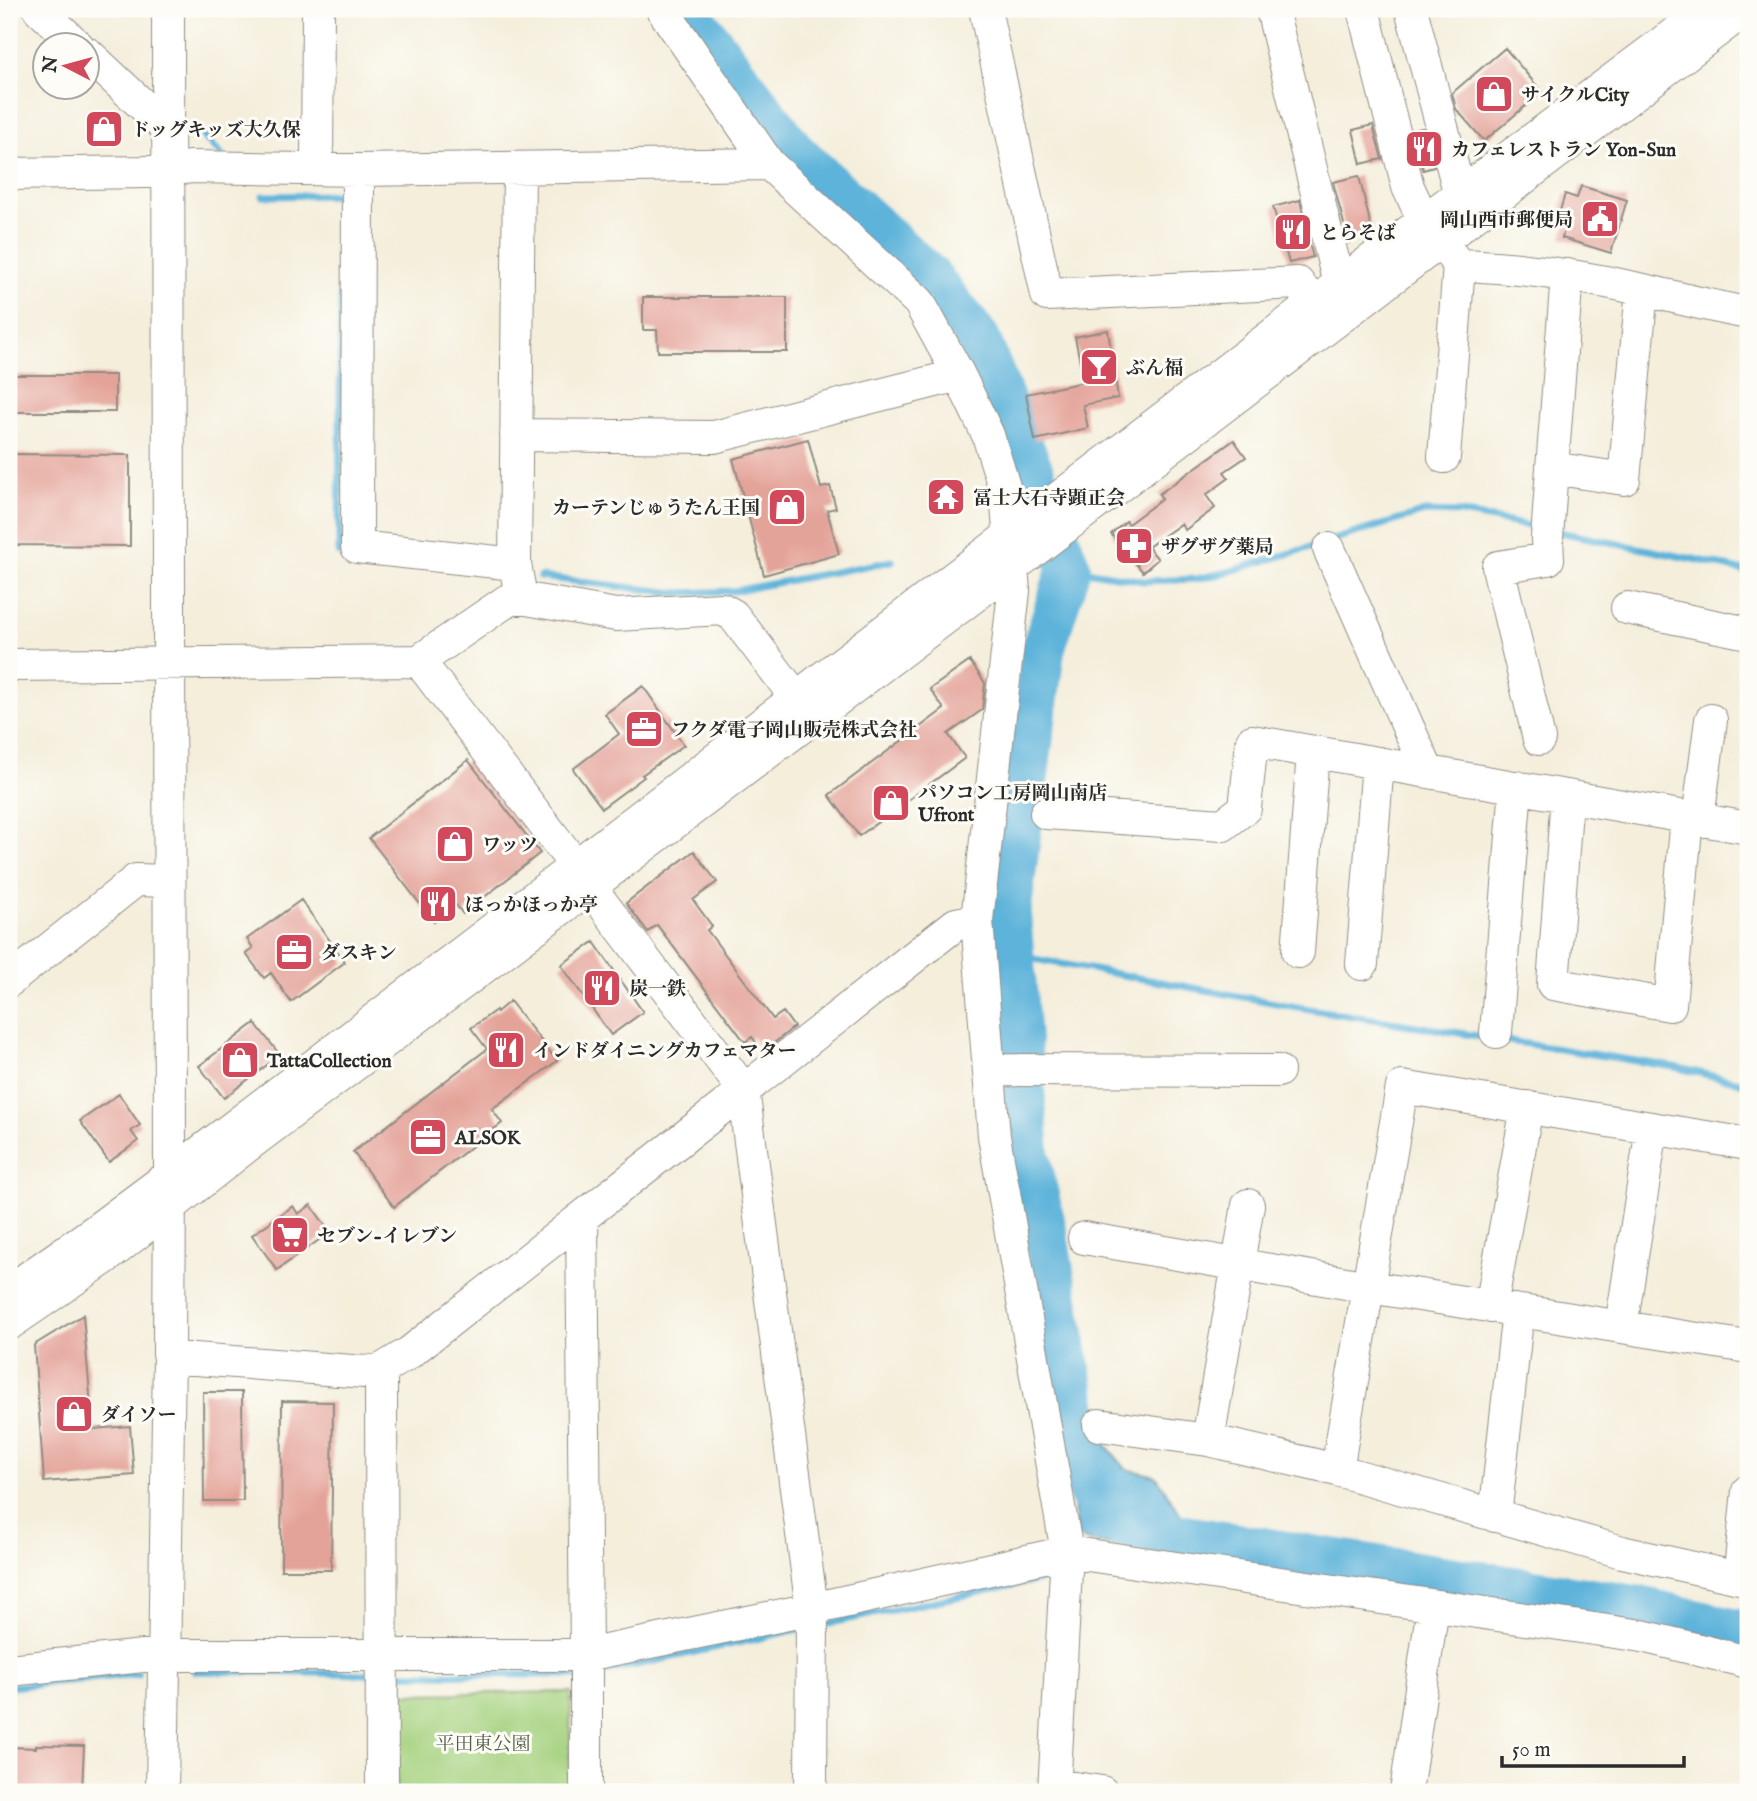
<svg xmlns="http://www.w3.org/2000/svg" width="1757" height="1801" viewBox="0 0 1757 1801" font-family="'IM FELL English','Noto Serif JP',serif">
  <rect width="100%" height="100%" fill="#fdfcf7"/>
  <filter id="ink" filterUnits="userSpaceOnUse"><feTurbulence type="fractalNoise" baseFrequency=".0143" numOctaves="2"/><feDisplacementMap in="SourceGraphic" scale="14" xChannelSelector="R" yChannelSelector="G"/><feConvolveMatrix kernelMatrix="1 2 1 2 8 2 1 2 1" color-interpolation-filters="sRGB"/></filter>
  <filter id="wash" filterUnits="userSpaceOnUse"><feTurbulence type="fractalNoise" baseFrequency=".00686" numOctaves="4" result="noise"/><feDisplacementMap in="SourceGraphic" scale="28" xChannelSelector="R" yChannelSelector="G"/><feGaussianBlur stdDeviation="1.57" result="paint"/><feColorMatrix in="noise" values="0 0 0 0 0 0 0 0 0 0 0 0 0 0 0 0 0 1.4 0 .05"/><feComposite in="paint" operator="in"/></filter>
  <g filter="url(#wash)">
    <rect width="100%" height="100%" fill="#f4eedb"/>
    <!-- green -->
    <path fill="#a4d17e" stroke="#687e54" stroke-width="2" d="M571,1692L569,1792H397V1694Z"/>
    <!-- water -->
    <path fill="#5db3da" stroke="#446f82" stroke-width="2" d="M1094,1431L1126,1469L1156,1476L1183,1518V1536L1181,1559L1084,1540L1078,1535L1064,1436Z"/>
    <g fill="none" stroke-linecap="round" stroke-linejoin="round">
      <!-- stream -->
      <path stroke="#5db3da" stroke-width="7" d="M63,9L137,77
        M200,133L221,154
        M263,196L333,195L342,202L339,553L350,554
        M1554,531L1703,561L1748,572
        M1332,540L1425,512L1462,513L1539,528
        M1069,568L1144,581L1196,579L1224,573L1321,544
        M540,577L676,593L734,591L892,561
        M1012,955L1303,1008L1491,1038
        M1502,1040L1674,1067L1748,1084
        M820,1625L1043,1579
        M195,1671L376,1674
        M391,1674L579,1675
        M594,1674L805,1628
        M9,1687L138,1674"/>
      <!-- river -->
      <path stroke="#5db3da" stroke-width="44" d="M686,9L796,154L930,277L978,338L1037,484L1069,568L1043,649L1009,914L1028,1154L1046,1236L1090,1492
        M1126,1528L1635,1607L1748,1634"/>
    </g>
    <g id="blocks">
      <!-- building -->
      <path fill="#e4a399" d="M1505,48L1542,92L1484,141L1456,109L1452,93Z
        M1373,125L1382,159L1361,164L1353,130Z
        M1423,128L1434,167L1423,170L1413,130Z
        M1359,176L1372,231L1349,243L1333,182Z
        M1581,186L1627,200L1611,253L1562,238L1568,217L1559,214L1565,194L1577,198Z
        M1300,200L1306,228L1305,227L1313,257L1289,263L1273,207Z
        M643,297H787V352H658L657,330H643Z
        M1108,330L1118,398L1083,405L1088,428L1035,440L1026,394L1084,382L1075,337Z
        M9,375H115V412H9Z
        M808,439L821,488L830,486L836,508L827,510L839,554L764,575L733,459Z
        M1234,440L1246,457L1224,472L1229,478L1206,495L1215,508L1185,530L1181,524L1148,547L1158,559L1143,572L1111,534L1126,521L1128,524L1162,499L1159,494Z
        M9,454L130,455V546L9,545Z
        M970,661L985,683L982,710L948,734L965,758L859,836L829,795L944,709L930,689Z
        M643,686L684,745L642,775L644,777L602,808L573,769L619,734L605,714Z
        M468,760L540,853L463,914L456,905L434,922L369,838Z
        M694,851L717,882L693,900L712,926L707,930L773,1019L783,1012L794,1027L763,1052L752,1037L745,1042L657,925L648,932L626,903Z
        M301,900L345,962L291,1002L271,973L264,978L246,954L253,948L247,939Z
        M594,942L643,1012L611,1035L561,965Z
        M510,1001L557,1061L492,1109L502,1123L394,1207L353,1152L487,1049L471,1028L496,1010L497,1012Z
        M255,1023L280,1055L224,1098L199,1066Z
        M119,1094L140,1125L131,1131L138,1141L109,1162L80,1121Z
        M311,1205L330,1232L277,1270L252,1235L293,1206L298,1214Z
        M83,1315L93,1429L130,1426L134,1475L44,1482L34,1345Z
        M203,1392H242L243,1501H204Z
        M282,1401L333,1402L331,1570H281Z
        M36,1745L84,1746L82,1792H9V1747L36,1748Z"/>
    </g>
  </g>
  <g filter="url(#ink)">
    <use href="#blocks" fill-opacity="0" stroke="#908c83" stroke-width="2"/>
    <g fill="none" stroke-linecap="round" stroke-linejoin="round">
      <!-- minor casing -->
      <g stroke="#908c83" stroke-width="34">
        <path id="minor" d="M39,9L78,46
          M662,9L769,164L919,302L959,375L988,435L1006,493L1014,591L977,920L994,1136L1067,1552L1054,1792
          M985,9L1047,295L1298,283L1326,320
          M1272,9L1339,284
          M1363,9L1408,187L1424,221L1459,265C1521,267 1583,276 1644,290C1679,298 1713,307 1748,313
          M1411,9L1460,195
          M88,54L168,129
          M317,168L318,9
          M358,170L357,547L515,564
          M9,174L146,172L192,167L358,170L769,164
          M1567,275L1552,468L1624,479L1642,290
          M516,435L714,437L959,375
          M1444,457L1459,265
          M1329,549L1428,772
          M519,586L515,564L519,168
          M1627,608L1748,633
          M419,661L508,600L521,598L616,615L722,609L733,615L785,683L795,700
          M9,665L419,661L575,865L602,903L743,1089L812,1609L811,1792
          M1539,739L1498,567L1548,559L1547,538L1552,468
          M1567,796L1553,984L1670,1005L1687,817
          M1046,813L1223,825L1245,808L1252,741L1748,828
          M1698,819L1711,720
          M1298,952L1313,752
          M1362,964L1378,763
          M9,981L136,880L168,881
          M1496,1032L1516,787
          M989,1070L1278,1071
          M582,1218L586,1655V1792
          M1084,1238L1369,1287L1748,1347
          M9,1291L96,1230L170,1175L1339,284L1707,9
          M1491,1307L1527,1107
          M9,1324L111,1254L246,1147L1013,567L1746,9
          M1621,1327L1652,1128
          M169,1357L365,1372L381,1370L409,1353C592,1211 773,1066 956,924L977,920
          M381,1370L382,1792
          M1099,1425L1208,1440L1337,1470L1622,1552L1748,1580
          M1208,1440L1248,1205
          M1337,1470L1402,1087L1748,1144
          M1748,1491L1741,1561L1748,1574
          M1495,1516L1518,1311
          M9,1670L143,1656L185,1655H586L812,1609L1067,1552L1642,1636L1748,1662
          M1054,1785L1102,1792
          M162,1792L169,1357L170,1175L168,9
          M1406,1792L1433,1606"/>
      </g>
      <!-- minor -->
      <use href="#minor" stroke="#fff" stroke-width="32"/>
    </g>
  </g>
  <!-- icons -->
  <defs>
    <g id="shop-square" transform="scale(2.0125)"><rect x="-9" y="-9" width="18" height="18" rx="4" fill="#d1495b" stroke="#fdfcf7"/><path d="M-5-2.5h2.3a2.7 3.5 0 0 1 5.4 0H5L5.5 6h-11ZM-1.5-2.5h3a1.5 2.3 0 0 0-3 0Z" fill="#fff"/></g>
    <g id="restaurant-square" transform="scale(2.0125)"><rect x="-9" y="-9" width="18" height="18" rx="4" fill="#d1495b" stroke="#fdfcf7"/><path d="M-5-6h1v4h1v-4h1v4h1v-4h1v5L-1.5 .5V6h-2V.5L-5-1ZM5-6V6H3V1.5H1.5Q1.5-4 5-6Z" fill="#fff"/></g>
    <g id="civic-square" transform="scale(2.0125)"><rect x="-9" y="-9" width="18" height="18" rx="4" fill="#d1495b" stroke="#fdfcf7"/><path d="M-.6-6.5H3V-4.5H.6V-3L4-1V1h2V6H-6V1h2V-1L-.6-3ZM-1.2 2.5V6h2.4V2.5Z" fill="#fff"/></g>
    <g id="bar-square" transform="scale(2.0125)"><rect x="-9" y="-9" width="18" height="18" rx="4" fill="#d1495b" stroke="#fdfcf7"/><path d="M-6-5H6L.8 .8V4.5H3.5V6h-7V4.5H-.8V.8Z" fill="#fff"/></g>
    <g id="temple-square" transform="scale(2.0125)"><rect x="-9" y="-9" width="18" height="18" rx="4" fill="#d1495b" stroke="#fdfcf7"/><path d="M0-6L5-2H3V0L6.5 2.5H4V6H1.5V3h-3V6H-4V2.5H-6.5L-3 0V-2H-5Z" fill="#fff"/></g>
    <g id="pharmacy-square" transform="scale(2.0125)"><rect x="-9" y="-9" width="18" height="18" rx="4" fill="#d1495b" stroke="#fdfcf7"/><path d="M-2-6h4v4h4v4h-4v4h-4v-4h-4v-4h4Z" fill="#fff"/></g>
    <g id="office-square" transform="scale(2.0125)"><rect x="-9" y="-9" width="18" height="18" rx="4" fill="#d1495b" stroke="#fdfcf7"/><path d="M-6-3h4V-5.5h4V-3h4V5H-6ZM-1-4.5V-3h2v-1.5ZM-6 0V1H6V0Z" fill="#fff"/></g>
    <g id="supermarket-square" transform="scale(2.0125)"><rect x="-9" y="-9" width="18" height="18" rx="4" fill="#d1495b" stroke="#fdfcf7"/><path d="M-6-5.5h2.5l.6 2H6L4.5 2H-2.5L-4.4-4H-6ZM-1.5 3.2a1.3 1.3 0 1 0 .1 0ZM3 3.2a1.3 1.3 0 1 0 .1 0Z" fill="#fff"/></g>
  </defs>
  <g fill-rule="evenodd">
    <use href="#shop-square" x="1494" y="94"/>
    <use href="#shop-square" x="104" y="129"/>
    <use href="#restaurant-square" x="1424" y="149"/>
    <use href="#civic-square" x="1600" y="219"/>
    <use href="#restaurant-square" x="1293" y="232"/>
    <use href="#bar-square" x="1099" y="367"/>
    <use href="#temple-square" x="946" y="497"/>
    <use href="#shop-square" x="787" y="507"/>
    <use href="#pharmacy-square" x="1134" y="546"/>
    <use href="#office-square" x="644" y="729"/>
    <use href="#shop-square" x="891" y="803"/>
    <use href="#shop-square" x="455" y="844"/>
    <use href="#restaurant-square" x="438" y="904"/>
    <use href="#office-square" x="294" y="952"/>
    <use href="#restaurant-square" x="602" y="988"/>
    <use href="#restaurant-square" x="506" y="1050"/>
    <use href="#shop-square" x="240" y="1060"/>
    <use href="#office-square" x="428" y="1137"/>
    <use href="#supermarket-square" x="290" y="1235"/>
    <use href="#shop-square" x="74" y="1414"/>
  </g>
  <g text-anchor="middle" stroke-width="6" stroke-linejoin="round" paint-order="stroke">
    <!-- poi labels -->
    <g font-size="19" font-weight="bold" fill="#2b2b2b" stroke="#fdfcf7" text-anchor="start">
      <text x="1521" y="101">サイクルCity</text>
      <text x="131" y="136">ドッグキッズ大久保</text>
      <text x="1451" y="156">カフェレストラン Yon-Sun</text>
      <text x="1573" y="226" text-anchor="end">岡山西市郵便局</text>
      <text x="1320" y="239">とらそば</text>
      <text x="1126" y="374">ぶん福</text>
      <text x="973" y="504">冨士大石寺顕正会</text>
      <text x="760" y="514" text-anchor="end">カーテンじゅうたん王国</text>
      <text x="1161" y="553">ザグザグ薬局</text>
      <text x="671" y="736">フクダ電子岡山販売株式会社</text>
      <text x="918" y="799">パソコン工房岡山南店<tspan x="918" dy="22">Ufront</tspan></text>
      <text x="482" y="851">ワッツ</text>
      <text x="465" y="911">ほっかほっか亭</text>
      <text x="321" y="959">ダスキン</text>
      <text x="629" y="995">炭一鉄</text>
      <text x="533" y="1057">インドダイニングカフェマター</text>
      <text x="267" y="1067">TattaCollection</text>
      <text x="455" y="1144">ALSOK</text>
      <text x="317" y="1242">セブン-イレブン</text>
      <text x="101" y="1421">ダイソー</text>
    </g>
    <!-- park labels -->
    <g font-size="19" fill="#4f5d44" stroke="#fdfcf7">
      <text x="483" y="1750">平田東公園</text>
    </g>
  </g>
  <!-- margin -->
  <rect width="1757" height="1801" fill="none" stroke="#fdfcf7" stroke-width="35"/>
  <!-- north arrow -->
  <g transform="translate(66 66) rotate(276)"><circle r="33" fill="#fdfcf7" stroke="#a9a8a5" stroke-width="2"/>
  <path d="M0-5L12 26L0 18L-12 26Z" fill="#d1495b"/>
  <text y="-10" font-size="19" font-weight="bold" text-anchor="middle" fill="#2b2b2b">N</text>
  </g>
  <!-- scale -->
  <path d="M1502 1756v10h182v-10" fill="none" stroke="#2b2b2b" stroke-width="3.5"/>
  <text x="1512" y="1756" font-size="21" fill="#2b2b2b" stroke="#fdfcf7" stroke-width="5" paint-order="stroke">50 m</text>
</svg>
